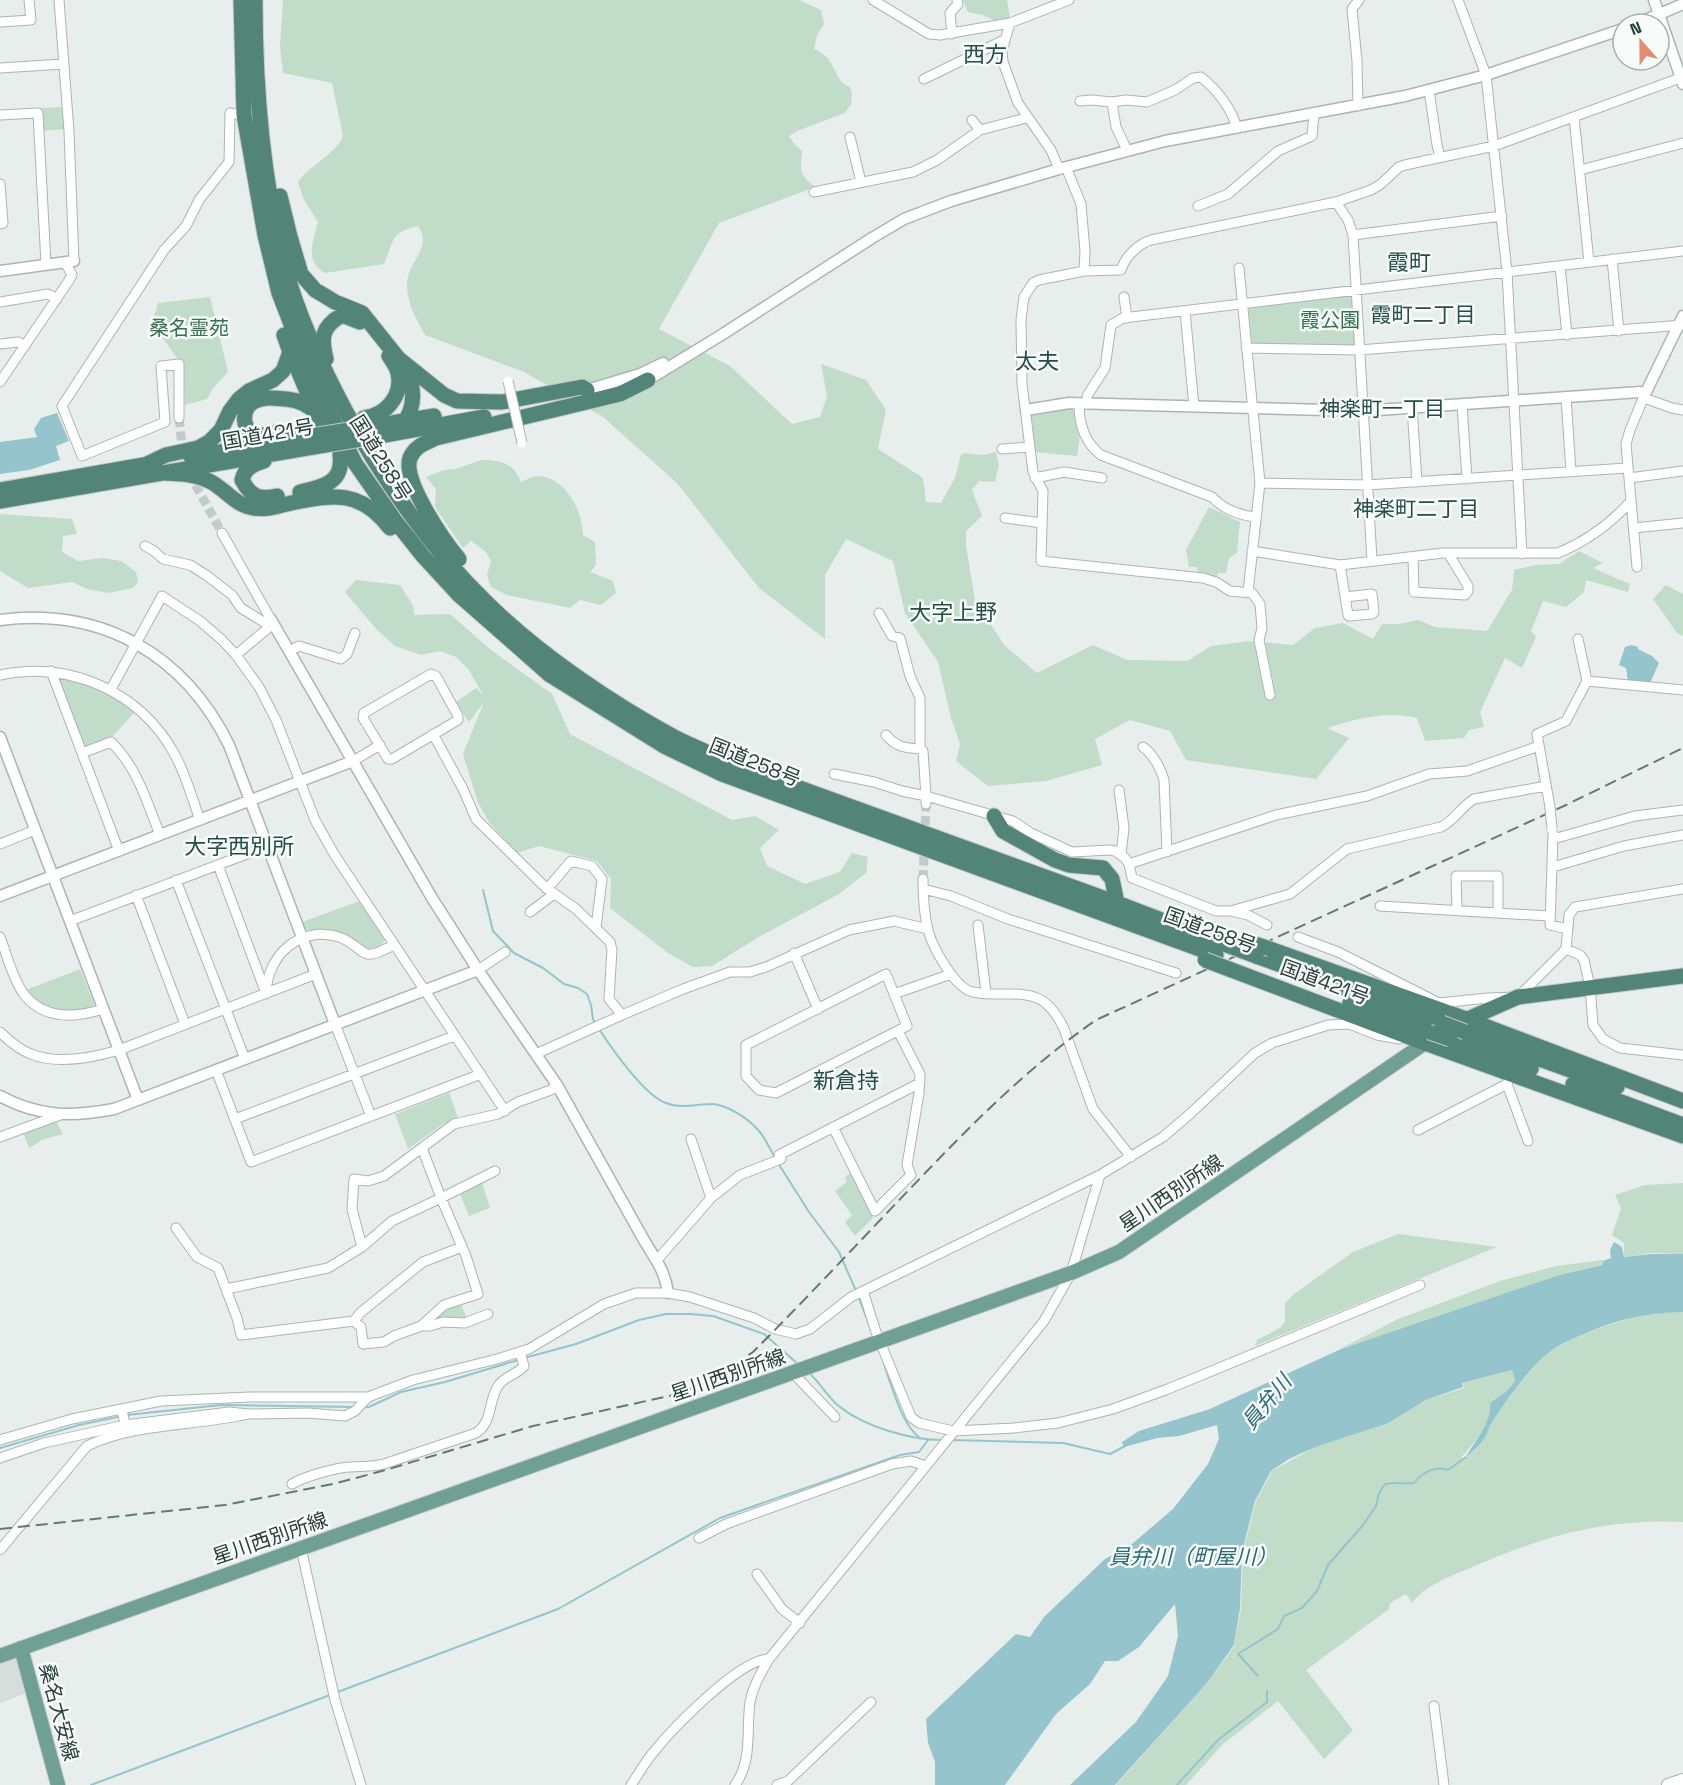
<svg xmlns="http://www.w3.org/2000/svg" width="1683" height="1785" viewBox="0 0 1683 1785" font-family="'Space Grotesk','Noto Sans JP',sans-serif">
  <rect width="100%" height="100%" fill="#e7eeeb"/>
  <!-- built -->
  <path fill="#d5deda" d="M15,1658L20,1663L27,1693L0,1703V1663Z"/>
  <!-- green -->
  <path fill="#c2dcca" d="M283,0H799L821,10L824,24L817,35L814,49C839,59 831,80 850,87L852,94L851,104L845,113L797,131L789,136L795,145L802,151C801,172 798,173 815,187L719,223L659,329L730,366L792,424L820,417L827,396L821,364L866,380L886,410L878,449L923,478L926,502L941,503L955,478L961,455L964,453L983,455L996,452L999,465L995,482L979,481L972,490L982,516L966,531V546L975,600L1004,645L1037,673L1093,645L1127,660L1187,661L1211,646L1251,641L1293,645L1315,628L1343,623L1373,639L1382,624H1400L1418,620L1435,627L1487,631L1512,590L1514,570L1535,565L1559,564L1579,551L1603,563L1593,568L1630,584L1628,592L1586,580L1584,592L1566,607L1543,601L1531,631L1536,637L1522,668L1505,658L1480,712L1484,727L1469,730L1464,738L1425,741L1417,718C1387,710 1355,719 1327,728L1349,738L1316,779L1186,760L1170,731L1130,720L1095,739L1102,765L1046,781L988,786L956,761L960,744L951,718L938,662L905,613L893,561L846,539L825,575V639L759,588L677,483L603,417L524,372L425,335C415,317 404,299 408,277C412,259 432,246 418,226C390,232 394,241 384,264L325,273C304,262 313,241 318,222L303,198L298,182C309,166 338,152 343,136L332,83L283,73L280,46Z
    M963,0H1007L1010,19L997,22L983,15L968,12Z
    M63,107L65,129L42,131L41,108Z
    M1354,292L1358,347L1252,345L1248,304Z
    M210,297L228,372L213,388L207,399L185,405L183,366L152,324L158,303Z
    M1072,409C1083,422 1080,441 1077,456L1033,452L1030,418L1032,414Z
    M481,460C500,460 514,463 521,482C526,480 533,476 539,476C567,479 582,510 583,535L595,542L596,565L590,572L613,581L616,593L601,605L580,600L570,608L507,595L491,587L487,575L491,561L486,552L471,541L463,548L435,507L436,489L426,477L444,470L456,469Z
    M1209,507L1240,522L1237,553L1229,558L1226,573H1218L1216,579L1198,574L1197,567H1189L1186,550Z
    M0,514L72,519L77,534L63,536L62,552L78,561L103,558L121,561L136,572L138,582L133,588L109,593L87,589L72,582L28,588L0,571Z
    M356,580L400,585L413,605L414,615L450,614L491,650L552,694L570,734L732,820L755,816L779,830L760,848L767,866L805,884L840,872L852,853L868,857L866,873L839,894L757,938L712,966L693,967L668,953L610,908L611,879L597,861L539,846L517,853L489,822L478,803L463,754L484,702L469,722L456,702L476,688L483,695L469,670L456,657L440,651L421,655L395,646L377,630L345,592Z
    M1666,585L1683,594V636L1677,633L1653,599Z
    M63,677L110,693L135,712L111,738L86,747L82,745L58,682Z
    M360,901L385,938L383,944C379,946 373,949 369,949C364,948 352,937 344,934C332,930 318,934 306,929L302,922Z
    M80,969L94,1004L92,1009C62,1012 47,1015 26,990Z
    M449,1093L458,1118L443,1124L408,1149L395,1114Z
    M57,1122L63,1134L44,1139L29,1148L23,1132Z
    M853,1171L873,1218L855,1236L845,1222L852,1215L835,1191L847,1182L845,1177Z
    M482,1182L490,1208L469,1216L460,1194Z
    M1683,1183V1254L1651,1253L1624,1257V1243L1612,1235L1621,1208L1615,1195L1645,1185Z
    M1398,1234L1497,1247L1255,1346L1257,1340L1280,1328L1285,1322V1303L1294,1294L1353,1252Z
    M1603,1260L1601,1265L1558,1275L1460,1310L1340,1349L1398,1319L1500,1281L1556,1266Z
    M461,1304L467,1319L431,1322L446,1309Z
    M1655,1312H1683V1522C1605,1518 1540,1537 1470,1568C1449,1577 1426,1585 1412,1603L1406,1594L1390,1603L1389,1609L1306,1670L1353,1730L1324,1759L1278,1701L1223,1744L1186,1785H1116L1207,1683L1234,1647L1241,1609L1243,1552L1256,1501L1272,1471L1313,1448L1390,1423L1426,1400L1464,1388L1463,1383L1512,1370L1515,1381L1507,1391L1490,1404C1492,1424 1473,1443 1461,1458H1465C1475,1451 1486,1440 1489,1427C1508,1399 1527,1370 1554,1348C1560,1344 1568,1341 1575,1338C1601,1326 1627,1319 1655,1312Z"/>
  <!-- water -->
  <path fill="#95c4cc" d="M57,413L69,441L56,446L60,460L29,470L0,474V442L37,437L34,429L41,418Z
    M1631,645L1638,647V649L1652,656L1659,663L1650,683L1628,682L1626,668L1619,665L1625,647Z
    M1614,1242L1622,1247L1624,1257L1651,1254H1683V1312C1645,1312 1612,1321 1577,1337C1570,1340 1562,1343 1556,1347C1530,1365 1506,1401 1489,1427C1487,1439 1475,1450 1466,1457C1475,1441 1492,1422 1490,1403L1507,1391L1515,1381L1512,1370L1462,1383L1463,1387L1426,1400L1389,1423L1313,1448L1289,1459L1271,1471L1255,1501L1242,1552L1240,1608L1234,1645L1207,1683L1115,1785H1070L1136,1722L1168,1676L1178,1636L1175,1604L1139,1647L1118,1661H1105L1090,1684L1056,1714L1005,1785H935V1762L928,1743L926,1719L1016,1634L1030,1637L1044,1617L1105,1559L1132,1544L1173,1509L1208,1464L1219,1439L1217,1425L1179,1436L1157,1438L1124,1447L1122,1442L1139,1431L1210,1409L1341,1349L1559,1275L1602,1265L1603,1261L1611,1258L1610,1250Z"/>
  <g fill="none" stroke-linecap="round" stroke-linejoin="round">
    <!-- stream -->
    <path stroke="#95c4cc" stroke-width="2" d="M483,890L493,931L514,953L543,968L564,984L578,988L587,994L591,1005L593,1019L596,1025
      M599,1029C612,1049 645,1096 666,1103C680,1109 697,1104 712,1104C728,1105 749,1119 759,1131C766,1139 770,1149 775,1158
      M778,1163L809,1212L839,1252L856,1291
      M858,1296L869,1324
      M524,1358L576,1344L639,1320L666,1314H690L713,1316L764,1334L799,1365
      M882,1358C890,1380 901,1425 920,1438
      M808,1372C820,1382 828,1398 840,1407C865,1427 911,1440 942,1440
      M364,1407H369L401,1392L445,1382L518,1360
      M127,1415L221,1405L355,1407
      M951,1440L1063,1443L1110,1454L1125,1446
      M0,1448L79,1425L122,1416
      M1258,1676L1238,1654L1278,1629L1284,1616L1302,1608L1317,1591L1328,1565L1363,1525L1376,1506L1379,1493L1385,1484C1395,1482 1403,1484 1414,1483C1422,1473 1435,1465 1448,1470L1466,1457
      M335,1693L558,1609L720,1518L900,1455L919,1452L928,1440
      M91,1785L330,1695
      M1177,1785L1218,1740L1267,1702V1691"/>
    <!-- minor-tunnel -->
    <path stroke="#c1cbc7" stroke-width="9" stroke-dasharray="9 4.5" stroke-linecap="butt" d="M179,418L183,455
      M189,473L222,533
      M923,879L926,804"/>
    <!-- minor casing -->
    <g stroke="#aab6b2" stroke-width="11">
      <path id="minor" d="M59,0L69,131L74,261
        M873,0L929,34L940,35L1010,23L1069,0
        M1458,0L1486,75L1507,272L1522,554
        M0,22L31,20L29,0
        M1010,23L1002,51L1003,62L1018,103L1051,150L1059,169
        M952,34L950,13L958,4L957,0
        M0,68L64,64
        M924,79L1004,40
        M1429,90L1437,145L1440,157
        M1080,101L1092,100L1112,102L1126,100L1147,102L1175,90L1193,78L1201,77C1217,90 1231,108 1237,128
        M1112,102L1116,127L1127,150
        M1358,106L1357,61L1352,9L1359,0
        M0,115L38,113L46,264
        M1574,117L1589,262
        M972,120L980,130
        M850,137L861,182
        M1066,167L1081,204L1085,251L1084,271L1039,280L1033,283L1024,297L1021,320L1022,384L1033,472L1043,491L1041,561L1203,578L1216,582L1230,591L1252,593L1260,604L1262,628L1259,640L1270,695
        M1580,170L1683,143
        M0,184L3,223L0,224
        M814,192L913,172L937,160L980,130L1026,118
        M1336,202L1348,220L1353,235L1372,560
        M1198,206L1228,194L1278,151L1312,136L1314,114
        M1353,235L1502,216
        M1612,259L1619,331
        M1560,266L1567,335
        M1239,268L1260,483L1248,592
        M1084,271L1121,270C1125,257 1138,244 1151,240L1336,202L1371,190L1381,184L1399,167L1405,165L1494,146L1683,77
        M1124,297L1127,318
        M0,302L48,294L57,299
        M1185,311L1194,407
        M0,344L18,342L25,346
        M1246,348L1359,350L1683,325
        M0,382L68,282L72,275L65,262
        M1566,397L1571,472
        M1644,398L1672,408L1683,410
        M1079,404C1079,424 1084,442 1101,455L1212,497C1223,509 1239,515 1255,517
        M1087,404V396L1105,368L1111,325L1123,318L1683,251
        M1462,405L1467,479
        M1412,407L1417,482
        M179,418V364L161,366L165,422L82,456L62,406L164,250L186,226L199,200L229,162L230,113L244,115
        M1002,449L1030,447
        M1035,478L1064,472L1102,478
        M1629,478L1683,471
        M1260,483L1367,485L1627,468
        M1631,501L1637,567
        M1005,518L1042,523
        M1634,528L1683,523
        M222,533L270,618
        M145,546L154,551L163,559L190,565L206,575L232,595L241,608L270,626
        M1252,551L1340,565L1443,553H1558C1585,542 1611,523 1631,501L1626,444L1630,430L1645,394
        M1413,557L1414,592L1465,595L1468,591V586L1448,553
        M1340,565L1348,615L1349,616L1372,614L1374,612L1372,594L1345,597
        M289,651L299,646L341,659L347,654L355,633
        M236,655L273,624
        M51,671L119,851
        M431,674L436,676L458,716V720L392,759H388L363,718L364,713Z
        M0,675C70,660 141,692 175,755C186,775 192,798 200,820
        M1587,681L1683,690
        M111,689L162,596L200,621L222,640L236,655L259,687L276,720L315,820L334,854L505,1111
        M433,734L463,789L476,819L545,887L576,909L610,942L612,950L609,999L622,1015
        M886,735C896,747 905,748 920,749
        M1143,747C1153,754 1161,769 1164,780L1167,852
        M82,753L111,742C137,767 147,802 160,835
        M353,761L380,745
        M834,774L874,782L902,791L926,796L923,751L920,749V698L910,676L900,638L892,636L879,613
        M1119,790L1124,828L1121,854
        M926,804V796L1013,821L1031,833L1072,852L1110,850L1115,851L1125,858L1129,864L1276,815L1367,796L1429,774L1467,771L1539,746
        M1550,807L1537,734L1566,721L1587,681L1578,639
        M1553,834L1550,925L1568,929
        M1553,839L1635,816L1683,810
        M0,844L35,830
        M1129,864L1132,878L1216,911H1231L1248,915L1267,925
        M218,865L264,988
        M1553,867L1624,846L1683,835
        M923,879C923,895 924,914 928,930C932,946 955,989 973,992C1014,1000 1041,979 1064,1029L1093,1109L1131,1157
        M176,880L245,1059
        M547,889L571,861L592,866L602,879L596,927
        M923,889L951,896L1008,919L1176,973
        M136,895L185,1024
        M1380,906L1549,916
        M1457,909L1456,876H1498V913
        M1231,911L1290,894L1347,849L1441,827C1455,820 1461,807 1474,799L1546,786
        M530,912L554,894
        M70,921L268,846
        M978,925L986,993
        M0,937C7,955 12,977 23,993C43,1020 75,1018 103,1009
        M1298,937L1338,952L1439,1003L1488,998L1518,997L1566,949L1569,915L1575,907L1683,889
        M1566,949L1580,955L1584,960L1590,987L1593,1025L1603,1039L1620,1048L1683,1055
        M794,953L818,1009
        M478,970L505,952
        M886,974L907,1026L776,1093L759,1090L746,1076V1045Z
        M266,994C267,955 300,925 339,937C350,940 359,951 367,954C374,956 387,948 394,945
        M894,994L951,974
        M335,1024L371,1116
        M0,1032C8,1040 20,1050 31,1054C58,1065 92,1058 119,1050L316,974
        M536,1054L622,1015L683,989L730,972H750L766,967L849,930L894,921L928,929
        M216,1070L251,1162L481,1074
        M1507,1084L1528,1141
        M235,1119L454,1036
        M833,1127L875,1211L911,1175L907,1165L919,1093L920,1074L898,1031
        M1418,1130L1507,1084L1511,1073
        M0,1137L60,1115
        M691,1139L711,1198
        M779,1155L920,1083
        M176,1228L197,1257L218,1268L237,1318L241,1335L354,1321L360,1313L423,1262L462,1247
        M362,1247L352,1209L354,1179L368,1181L384,1176L454,1124L498,1114L518,1102L551,1090L557,1085
        M658,1259L711,1198L740,1175L781,1159
        M226,1289L328,1268L362,1247L392,1221L441,1198L422,1148
        M863,1291L876,1332L911,1417L919,1423L953,1431L1014,1428L1058,1423L1113,1409L1168,1389L1420,1285
        M354,1321L361,1327L363,1344L384,1342L394,1336L421,1326L444,1305L478,1294L466,1256L441,1198L495,1171
        M421,1326H430L443,1322L465,1323L488,1314
        M793,1373L835,1417
        M122,1409L125,1425L229,1412L248,1414L308,1413L345,1416L355,1411L368,1397
        M0,1440L72,1419L161,1401L250,1397H368L413,1380L497,1359L529,1349L604,1304L636,1293H668L690,1297L754,1318L775,1329L796,1334L810,1329L851,1297L1100,1175L1163,1137L1191,1113L1255,1053L1272,1043L1328,1025L1349,1024L1377,1035L1399,1039
        M0,1458L44,1443L125,1425
        M292,1484C303,1477 337,1467 351,1467C362,1466 372,1467 384,1464L476,1433C493,1422 488,1401 498,1386C504,1376 517,1375 524,1366L520,1352
        M699,1538L726,1524L892,1464L911,1461L925,1466
        M301,1548L335,1700L361,1785
        M0,1550L87,1446C134,1423 196,1426 248,1414
        M757,1574L782,1609L800,1623
        M1434,1706L1444,1785
        M631,1785C638,1775 644,1764 652,1754C671,1730 739,1659 769,1659
        M735,1785C753,1760 746,1730 750,1702C753,1686 761,1673 769,1659L1044,1321L1071,1273L1100,1175
        M777,1785L788,1781L871,1702"/>
    </g>
    <!-- tertiary casing -->
    <g stroke="#aab6b2" stroke-width="13">
      <path id="tertiary" d="M1654,0L1683,84
        M1636,24L1683,4
        M0,271L74,261
        M648,380L723,334L872,238L904,219L951,201L1059,169L1165,141L1405,96L1486,75L1623,29
        M587,390L640,374L663,363
        M1026,410L1069,403L1363,411L1640,392L1645,394L1683,316
        M270,618L432,898L478,970L557,1085L645,1242C656,1260 665,1271 668,1293
        M0,620C102,607 184,654 229,745L335,1024
        M0,737L138,1100
        M0,896L353,761
        M0,1096C38,1117 73,1117 114,1109L478,970"/>
    </g>
    <!-- secondary casing -->
    <g stroke="#a3b6af" stroke-width="14">
      <path id="secondary" d="M1668,1785L1683,1780"/>
    </g>
    <!-- primary casing -->
    <g stroke="#c3c9c7" stroke-width="16">
      <path id="primary" d="M21,1648L58,1785
        M0,1656L1071,1273L1119,1252L1425,1043"/>
    </g>
    <!-- trunk casing -->
    <g stroke="#c3c9c7" stroke-width="17">
      <path id="trunk" d="M241,0L244,115L265,235L279,293L305,360L327,408L355,463L396,522L423,556L458,594L550,675L664,746L722,774L1216,955
        M255,0C255,88 262,177 284,263C297,314 321,364 345,410C383,480 430,548 488,604C539,654 612,704 676,738C694,747 714,755 733,764L1117,903L1232,947
        M280,196L290,237L301,274L315,290L335,302L362,313L398,358L444,395L457,401L502,402L582,387L587,390
        M326,359C321,338 321,327 342,315L360,322
        M295,363L316,413
        M364,418C386,415 403,396 398,373C397,367 392,361 389,356
        M402,425C417,407 415,384 403,365
        M368,427L434,416
        M277,433C271,434 263,436 258,435C241,432 241,410 253,402C263,396 275,398 286,399C297,400 308,404 316,413C323,420 327,432 332,441
        M374,437L484,417
        M191,457L318,435
        M264,461C252,465 245,468 242,480C251,497 259,500 277,496
        M145,465L166,455L198,448L209,442L221,430L230,411L239,399L249,391L273,380L283,371L290,352L284,335
        M166,473C181,474 197,474 211,482C226,490 236,506 254,508C266,510 279,506 291,503C334,494 361,490 390,528
        M0,490L155,463
        M300,492C322,487 344,483 340,455
        M0,501L325,445
        M459,559C444,541 402,481 410,458C415,446 425,443 436,438L620,394L648,380
        M994,816L1003,831L1055,860L1069,865L1103,868L1112,879L1117,903
        M1270,949L1466,1019L1683,1101
        M1256,956L1442,1023
        M1229,969L1425,1043L1683,1136
        M1350,1003L1429,1032
        M1461,1022L1518,997L1683,976
        M1465,1032L1617,1087
        M1450,1039L1531,1069
        M1573,1084L1683,1125"/>
    </g>
    <!-- minor -->
    <use href="#minor" stroke="#fff" stroke-width="9"/>
    <!-- tertiary -->
    <use href="#tertiary" stroke="#fff" stroke-width="10"/>
    <!-- secondary -->
    <use href="#secondary" stroke="#fff" stroke-width="12"/>
    <!-- primary -->
    <use href="#primary" stroke="#709f93" stroke-width="14"/>
    <!-- trunk -->
    <use href="#trunk" stroke="#538478" stroke-width="15"/>
    <!-- rail -->
    <path stroke="#627a73" stroke-width="2" stroke-dasharray="12 6" stroke-linecap="butt" d="M0,1529L225,1505L333,1484L382,1471L533,1426L678,1394L713,1380L753,1352C813,1292 871,1229 930,1168C982,1114 1034,1063 1096,1020L1566,805L1683,748"/>
    <!-- minor-bridge casing -->
    <g stroke="#aab6b2" stroke-width="11" stroke-linecap="butt">
      <path id="minor-bridge" d="M508,381L522,443
        M1550,807L1552,829"/>
    </g>
    <!-- trunk-bridge casing -->
    <g stroke="#c3c9c7" stroke-width="17" stroke-linecap="butt">
      <path id="trunk-bridge" d="M318,435L368,427
        M325,445L374,437
        M1246,941L1270,949
        M1232,947L1256,956
        M1205,960L1229,969
        M1442,1023L1465,1032
        M1429,1032L1450,1039"/>
    </g>
    <!-- minor-bridge -->
    <use href="#minor-bridge" stroke="#fff" stroke-width="9"/>
    <!-- trunk-bridge -->
    <use href="#trunk-bridge" stroke="#538478" stroke-width="15"/>
  </g>
  <g text-anchor="middle" stroke-width="5" stroke-linejoin="round" paint-order="stroke">
    <!-- park labels -->
    <g font-size="20" fill="#35724d" stroke="#f7fbf9">
      <text x="1330" y="327">霞公園</text>
      <text x="189" y="335">桑名霊苑</text>
    </g>
    <!-- street labels -->
    <g font-size="20" fill="#273f38" stroke="#f7fbf9">
      <text transform="translate(268 434) rotate(-10)" y="7">国道421号</text>
      <text transform="translate(381 458) rotate(58)" y="7">国道258号</text>
      <text transform="translate(755 762) rotate(22)" y="7">国道258号</text>
      <text transform="translate(1210 930) rotate(20)" y="7">国道258号</text>
      <text transform="translate(1325 982) rotate(20)" y="7">国道421号</text>
      <text transform="translate(1171 1193) rotate(-34)" y="7">星川西別所線</text>
      <text transform="translate(728 1375) rotate(-19)" y="7">星川西別所線</text>
      <text transform="translate(270 1538) rotate(-19)" y="7">星川西別所線</text>
      <text transform="translate(59 1712) rotate(75)" y="7">桑名大安線</text>
    </g>
    <!-- neighbourhood labels -->
    <g font-size="21" fill="#254f45" stroke="#f7fbf9">
      <text x="1423" y="322">霞町二丁目</text>
      <text x="1382" y="416">神楽町一丁目</text>
      <text x="1416" y="516">神楽町二丁目</text>
    </g>
    <!-- water labels -->
    <g font-size="21" font-style="italic" fill="#276875" stroke="#f7fbf9">
      <text transform="translate(1267 1402) rotate(-50)" y="7">員弁川</text>
      <text x="1193" y="1564">員弁川（町屋川）</text>
    </g>
    <!-- quarter labels -->
    <g font-size="22" fill="#254f45" stroke="#f7fbf9">
      <text x="985" y="62">西方</text>
      <text x="1409" y="270">霞町</text>
      <text x="1037" y="369">太夫</text>
      <text x="953" y="620">大字上野</text>
      <text x="239" y="854">大字西別所</text>
      <text x="846" y="1088">新倉持</text>
    </g>
  </g>
  <!-- north arrow -->
  <g transform="translate(1641 42) rotate(339)"><circle r="28" fill="#f7fbf9" stroke="#a4b0ac" stroke-width="1.5"/>
  <path d="M0-4.5L10 22L0 15L-10 22Z" fill="#e48c6f"/>
  <text y="-9" font-size="16" font-weight="bold" text-anchor="middle" fill="#273f38">N</text>
  </g>
</svg>
